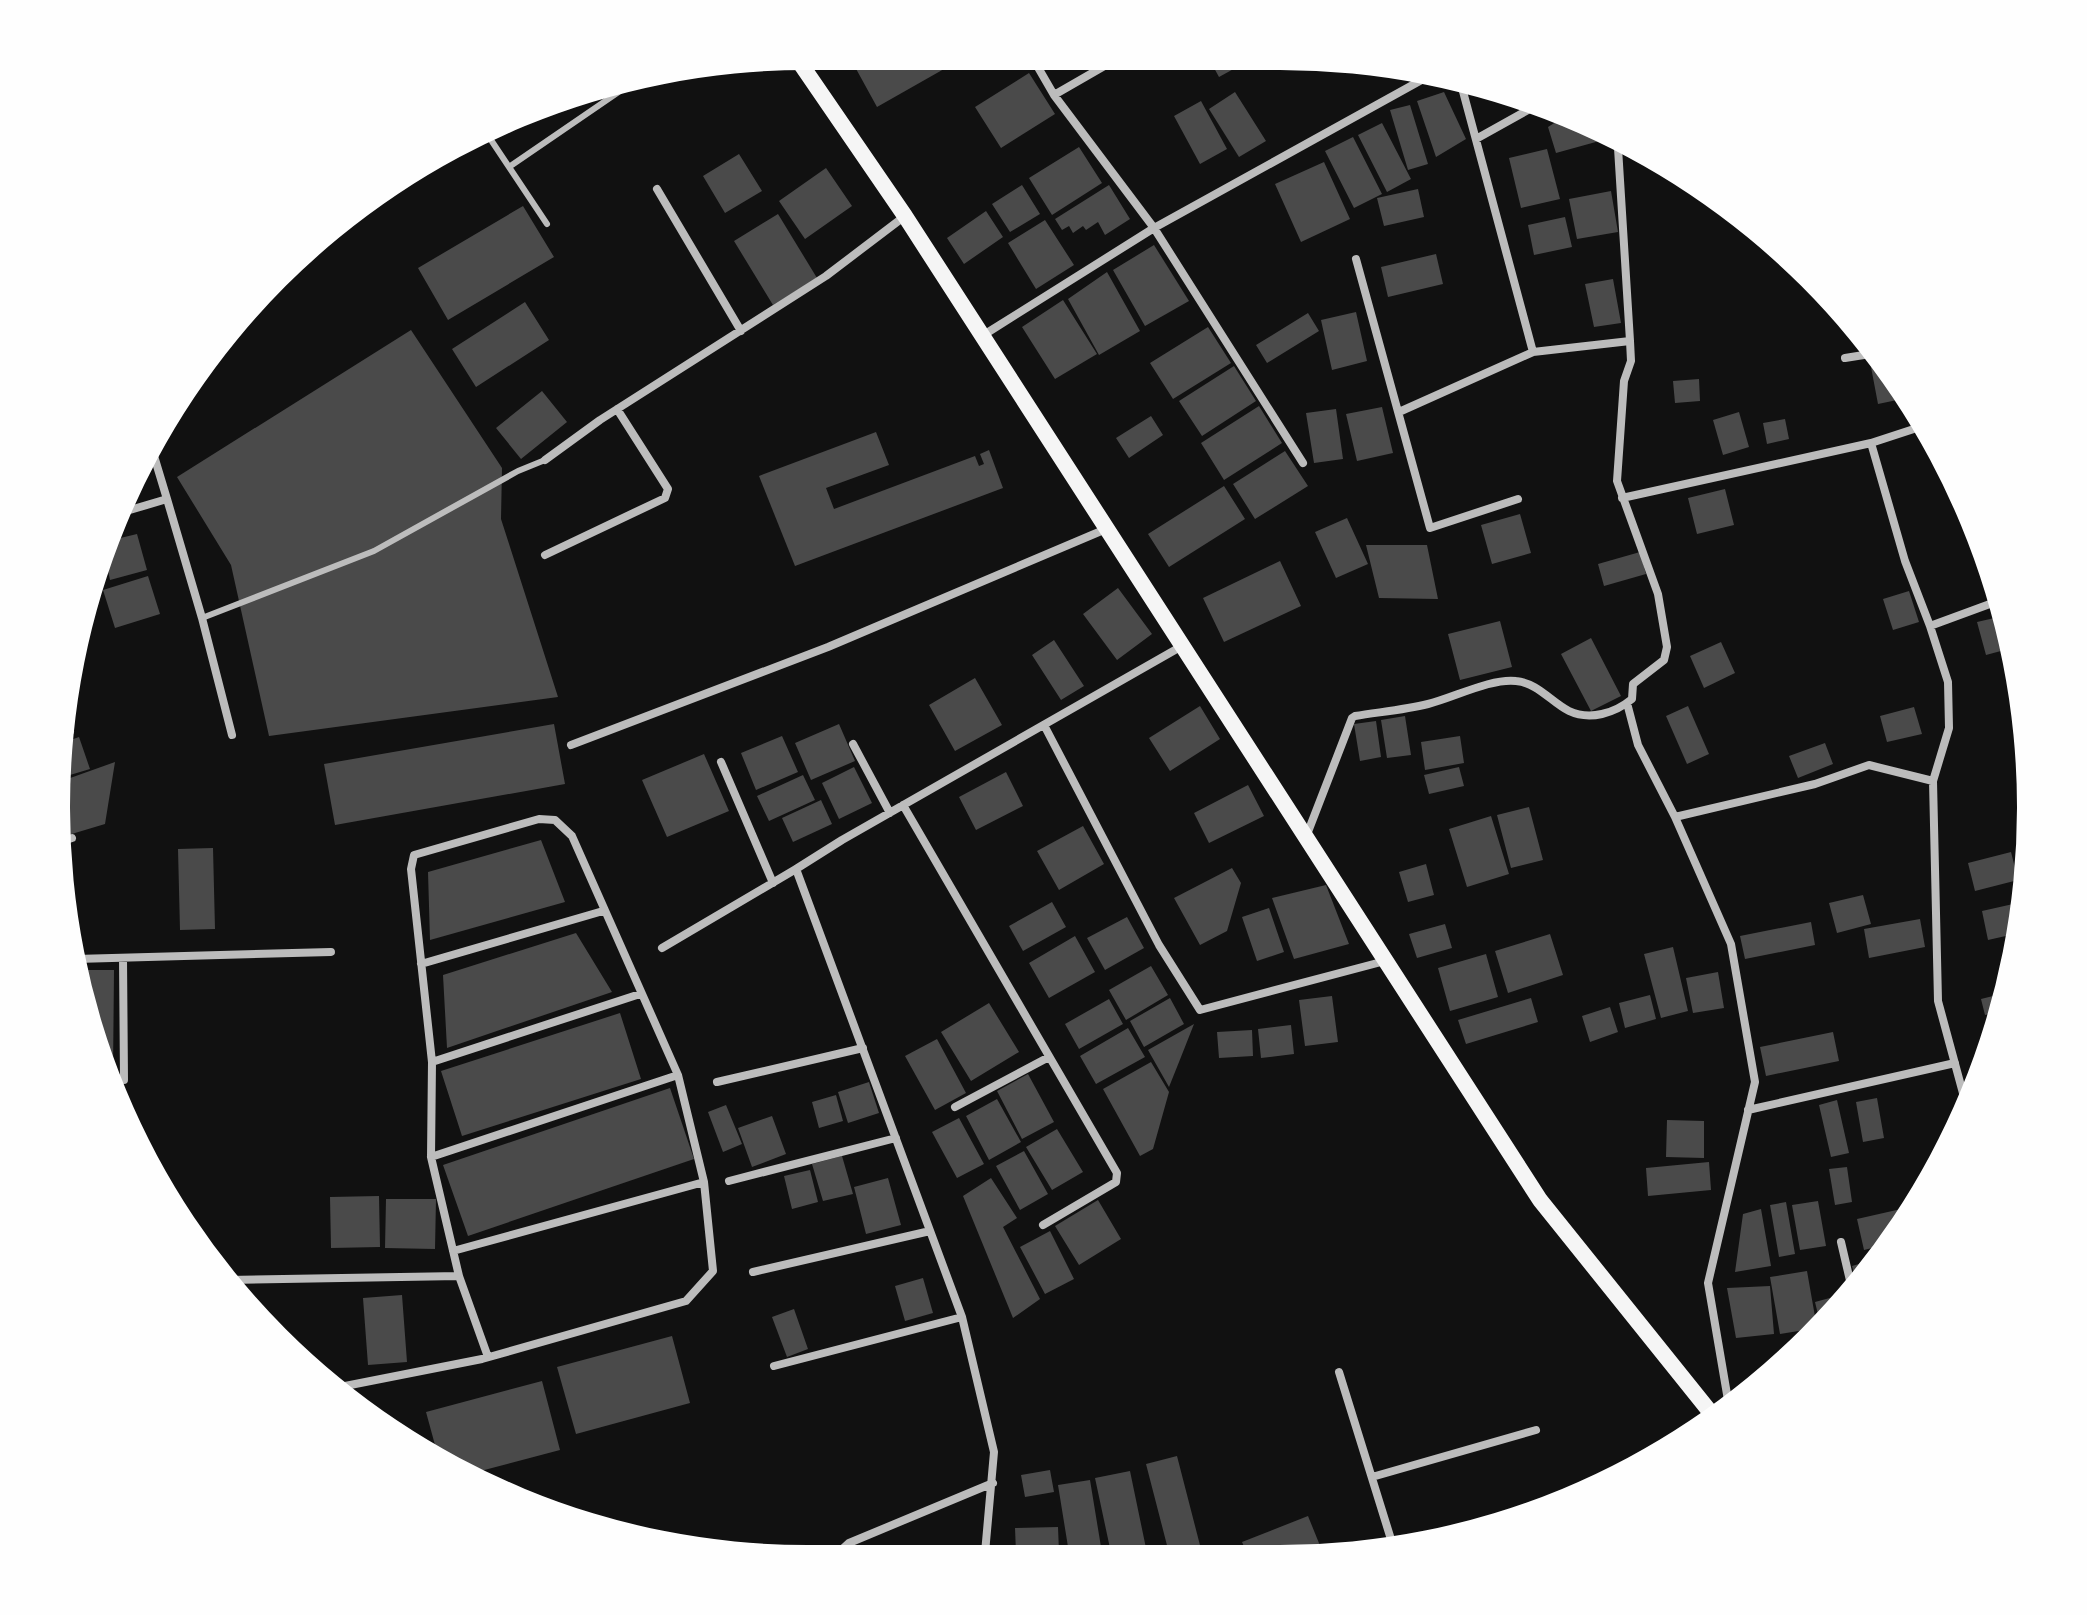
<svg xmlns="http://www.w3.org/2000/svg" width="2087" height="1615" viewBox="0 0 2087 1615" font-family="'Source Sans 3',sans-serif">
  <rect width="100%" height="100%" fill="#111"/>
  <!-- building -->
  <path fill="#4a4a4a" d="M849,56H937L944,69L877,107Z
    M941,56H969L948,69Z
    M1208,57H1234L1239,66L1219,77Z
    M1029,73L1055,114L1001,148L975,107Z
    M1235,92L1266,141L1239,157L1209,109Z
    M1444,92L1466,139L1436,157L1417,101Z
    M1201,101L1227,149L1200,164L1174,116Z
    M1410,105L1428,164L1408,170L1390,110Z
    M1562,118L1603,140L1556,153L1548,127Z
    M1382,123L1411,179L1387,192L1358,135Z
    M1353,137L1382,194L1354,208L1325,151Z
    M1079,147L1102,183L1052,215L1029,178Z
    M1547,149L1560,199L1521,208L1509,158Z
    M739,154L762,191L725,213L703,176Z
    M1324,162L1350,219L1301,242L1275,184Z
    M826,168L852,206L805,239L779,201Z
    M1022,185L1040,214L1010,232L992,204Z
    M1109,185L1130,219L1105,235L1098,222L1086,230L1083,226L1073,233L1069,226L1062,230L1055,219Z
    M1418,189L1424,217L1384,226L1377,198Z
    M1611,191L1618,232L1577,239L1569,199Z
    M523,206L554,257L448,320L418,268Z
    M986,211L1003,237L964,264L947,238Z
    M778,214L817,278L773,305L734,241Z
    M1565,217L1572,247L1534,255L1528,225Z
    M1045,220L1074,265L1036,289L1008,243Z
    M1154,245L1189,301L1145,326L1113,270Z
    M1436,254L1443,284L1388,297L1381,267Z
    M1107,272L1140,331L1099,355L1068,299Z
    M1613,279L1621,323L1594,327L1585,284Z
    M1063,300L1097,354L1055,379L1022,327Z
    M525,302L549,340L476,387L452,349Z
    M1356,312L1367,361L1332,370L1321,320Z
    M1308,313L1319,331L1267,363L1256,345Z
    M1208,327L1231,363L1173,399L1150,363Z
    M411,330L502,468L501,519L558,697L269,736L231,565L177,477Z
    M1881,365L1899,384L1902,399L1878,404L1871,367Z
    M1234,366L1256,401L1202,436L1179,401Z
    M1699,379L1700,401L1675,403L1673,381Z
    M542,391L567,422L521,459L496,428Z
    M1259,406L1282,443L1224,480L1201,443Z
    M1382,407L1393,453L1357,461L1346,414Z
    M1336,409L1343,459L1314,463L1306,413Z
    M1739,412L1749,447L1723,455L1713,420Z
    M1151,416L1163,435L1129,458L1116,438Z
    M1785,419L1789,439L1767,444L1763,423Z
    M876,432L889,465L826,488L834,509L975,456L979,466L984,464L980,454L989,450L1003,488L795,566L759,476Z
    M1285,451L1308,486L1255,519L1233,484Z
    M1224,486L1245,519L1169,567L1148,534Z
    M1725,489L1734,525L1697,534L1688,498Z
    M1520,514L1531,553L1492,564L1481,525Z
    M1347,518L1368,564L1336,578L1315,532Z
    M137,534L147,570L110,580L105,557L112,540Z
    M1366,545H1427L1438,599L1379,598Z
    M1640,552L1646,574L1604,586L1598,564Z
    M1280,561L1301,606L1224,642L1203,598Z
    M148,576L160,614L115,628L103,590Z
    M1118,588L1152,634L1117,660L1083,614Z
    M1909,591L1919,622L1893,630L1883,599Z
    M2003,616L2012,648L1986,655L1977,622Z
    M1500,621L1512,667L1460,680L1448,634Z
    M1591,638L1621,696L1591,711L1561,654Z
    M1054,640L1084,686L1061,700L1032,655Z
    M1721,642L1735,673L1704,688L1690,656Z
    M975,678L1002,725L955,751L929,705Z
    M1200,706L1220,739L1170,771L1149,738Z
    M1688,706L1709,754L1687,764L1666,716Z
    M1914,707L1922,734L1887,742L1880,716Z
    M1405,716L1411,755L1387,758L1381,720Z
    M1376,721L1381,757L1360,761L1354,724Z
    M554,724L565,784L335,825L324,764Z
    M839,724L855,761L811,780L795,743Z
    M782,736L798,772L756,790L741,753Z
    M1460,736L1464,763L1425,770L1421,742Z
    M79,737L90,769L60,778L65,742Z
    M1825,743L1833,764L1798,778L1789,756Z
    M704,754L729,811L667,837L642,780Z
    M115,762L105,824L65,836L56,808L59,782Z
    M854,767L872,803L839,819L822,783Z
    M1459,767L1464,786L1429,794L1424,775Z
    M1006,772L1023,806L976,830L959,797Z
    M803,775L815,800L769,821L757,796Z
    M1248,785L1264,816L1209,843L1194,813Z
    M821,800L832,824L793,842L782,818Z
    M1529,807L1543,860L1511,868L1497,815Z
    M1491,816L1509,874L1467,887L1449,829Z
    M1083,826L1104,864L1059,890L1037,851Z
    M541,840L565,902L430,940L428,872Z
    M213,848L215,929L180,930L178,849Z
    M2011,852L2018,880L1975,891L1968,863Z
    M1426,864L1434,895L1408,902L1399,872Z
    M1232,868L1241,883L1227,931L1200,945L1174,898Z
    M1326,885L1349,944L1294,959L1272,898Z
    M1863,895L1871,924L1837,933L1829,903Z
    M1052,902L1066,927L1023,951L1009,926Z
    M2022,902L2019,933L1988,940L1982,911Z
    M1269,908L1284,952L1257,961L1242,917Z
    M1127,917L1144,948L1105,970L1087,938Z
    M1920,919L1925,947L1869,958L1864,929Z
    M1811,922L1815,945L1745,959L1740,936Z
    M1445,924L1452,948L1417,958L1409,934Z
    M576,933L612,992L447,1048L443,975Z
    M1550,934L1563,975L1508,993L1495,951Z
    M1075,936L1095,972L1049,998L1029,963Z
    M1673,947L1688,1011L1661,1018L1644,954Z
    M1486,954L1498,997L1450,1011L1438,968Z
    M1151,966L1168,995L1126,1020L1109,990Z
    M77,970H114L113,1073L82,1002Z
    M1718,972L1724,1008L1693,1013L1686,978Z
    M2005,993L1999,1012L1985,1015L1981,999Z
    M1650,995L1656,1019L1625,1028L1619,1003Z
    M1332,996L1338,1042L1305,1046L1299,1000Z
    M1170,998L1184,1024L1144,1047L1130,1021Z
    M1531,998L1538,1022L1466,1044L1458,1020Z
    M1109,999L1123,1024L1079,1049L1065,1024Z
    M989,1003L1019,1052L971,1081L941,1032Z
    M1610,1007L1618,1032L1590,1042L1582,1016Z
    M620,1013L641,1079L462,1136L441,1071Z
    M1194,1024L1181,1057L1169,1087L1148,1050Z
    M1291,1025L1294,1054L1261,1058L1258,1029Z
    M1128,1028L1145,1057L1096,1084L1080,1056Z
    M1252,1030L1253,1056L1219,1058L1217,1032Z
    M1833,1032L1839,1061L1766,1076L1760,1047Z
    M937,1039L966,1093L935,1110L905,1056Z
    M1151,1062L1169,1092L1153,1149L1140,1156L1103,1089Z
    M1028,1074L1054,1122L1022,1139L997,1091Z
    M869,1082L879,1113L848,1123L838,1092Z
    M670,1088L694,1159L468,1236L443,1165Z
    M836,1095L843,1121L819,1128L812,1102Z
    M1877,1098L1884,1138L1863,1142L1856,1102Z
    M997,1099L1021,1142L989,1160L966,1116Z
    M1837,1100L1849,1153L1831,1157L1819,1105Z
    M726,1105L742,1144L723,1152L708,1112Z
    M772,1116L786,1154L752,1167L738,1128Z
    M959,1118L984,1164L957,1178L932,1132Z
    M1667,1120L1704,1121V1158L1666,1157Z
    M1057,1129L1083,1172L1052,1190L1026,1147Z
    M1024,1151L1048,1194L1020,1210L996,1166Z
    M842,1156L853,1194L823,1201L812,1164Z
    M1709,1162L1711,1190L1648,1196L1646,1168Z
    M1847,1167L1852,1202L1835,1205L1829,1169Z
    M810,1170L818,1202L792,1209L784,1176Z
    M888,1178L901,1225L866,1234L854,1187Z
    M991,1178L1017,1218L1003,1227L1040,1299L1013,1318L963,1196Z
    M379,1196L380,1247L331,1248L330,1197Z
    M386,1199H436L435,1249L385,1248Z
    M1098,1200L1121,1239L1079,1265L1055,1226Z
    M1818,1201L1826,1246L1800,1250L1792,1205Z
    M1786,1202L1795,1254L1779,1257L1770,1205Z
    M1761,1209L1771,1266L1735,1272L1743,1214Z
    M1901,1209L1905,1225L1888,1244L1864,1250L1857,1219Z
    M1050,1231L1074,1279L1045,1294L1020,1247Z
    M1876,1259L1857,1283L1852,1266Z
    M1807,1271L1817,1328L1780,1334L1770,1277Z
    M923,1278L933,1313L905,1321L895,1286Z
    M1770,1286L1774,1334L1736,1338L1727,1288Z
    M1848,1293L1844,1299L1821,1327L1815,1302Z
    M402,1295L407,1362L368,1365L363,1298Z
    M794,1309L808,1349L787,1357L772,1317Z
    M672,1336L690,1403L576,1434L557,1367Z
    M542,1381L560,1450L473,1473L438,1456L426,1412Z
    M1177,1456L1202,1553H1169L1146,1464Z
    M1050,1470L1054,1492L1025,1497L1021,1475Z
    M1130,1471L1147,1553H1111L1095,1478Z
    M1090,1480L1102,1553H1069L1058,1485Z
    M1308,1516L1323,1553H1247L1242,1542Z
    M1058,1527L1059,1552L1016,1553L1015,1528Z"/>
  <g fill="none" stroke-linecap="round" stroke-linejoin="round">
    <!-- service -->
    <path stroke="#bcbcbc" stroke-width="6" d="M487,134L547,224
      M509,167L639,78
      M202,618L374,551L518,471L545,460"/>
    <!-- minor -->
    <path stroke="#bcbcbc" stroke-width="8" d="M1032,57L1054,95L1154,228L1303,463
      M1054,95L1120,57
      M1476,139L1537,105
      M657,189L741,331
      M1356,259L1430,528L1518,499
      M982,336L1154,228L1427,77
      M1533,352L1630,341L1618,148
      M1845,358L1870,354
      M1399,412L1533,352L1461,84
      M1923,426L1871,443L1905,561L1930,626L1948,682L1949,728L1933,781
      M545,460L600,420L826,276L905,216
      M1622,498L1871,443
      M167,499L202,618L232,735
      M123,512L167,499L151,446
      M545,555L665,498L668,489L617,409
      M1930,626L1998,601
      M1627,703L1638,745L1675,817
      M67,722L70,731
      M1044,725L1159,945L1200,1010L1385,961
      M853,744L890,813
      M571,745L828,647L1106,529
      M721,762L773,883
      M903,805L1117,1173L1116,1182L1043,1225
      M1306,837L1352,718L1355,716C1379,712 1404,710 1428,704C1453,698 1491,678 1516,681C1538,683 1551,702 1569,711C1590,721 1615,713 1632,699L1633,684L1664,660L1667,647L1658,594L1617,481L1624,381L1631,361L1630,341
      M60,842L72,838
      M662,948L796,869
      M123,958L124,1080
      M76,959L331,952
      M421,964L603,911
      M432,1062L640,994
      M717,1082L863,1048
      M955,1107L1049,1057
      M1748,1110L1955,1063
      M431,1157L678,1075
      M729,1181L896,1138
      M1841,1242L1852,1289
      M453,1251L704,1182
      M753,1272L930,1231
      M459,1276L488,1357
      M227,1280L459,1276L431,1157L432,1062L411,869L414,855L539,819L555,820L572,836L678,1075L704,1182L713,1271L686,1301L482,1359L335,1388
      M774,1366L962,1317
      M1339,1372L1394,1549
      M1729,1406L1708,1283L1755,1082L1731,944L1675,817L1815,784L1869,765L1933,781L1938,1001L1967,1108
      M1372,1477L1536,1430
      M838,1553L849,1543L993,1483
      M985,1553L994,1452L962,1317L796,869L842,840L1182,646"/>
    <!-- secondary -->
    <path stroke="#f5f5f5" stroke-width="16" d="M796,57L905,216L1540,1200L1715,1418"/>
  </g>
  <!-- crop -->
  <path d="M0 0H2087V1615H0ZM807 70H1280A737 737 0 0 1 2017 807V808A737 737 0 0 1 1280 1545H807A737 737 0 0 1 70 808V807A737 737 0 0 1 807 70Z" fill="#fefefe" fill-rule="evenodd"/>
</svg>
